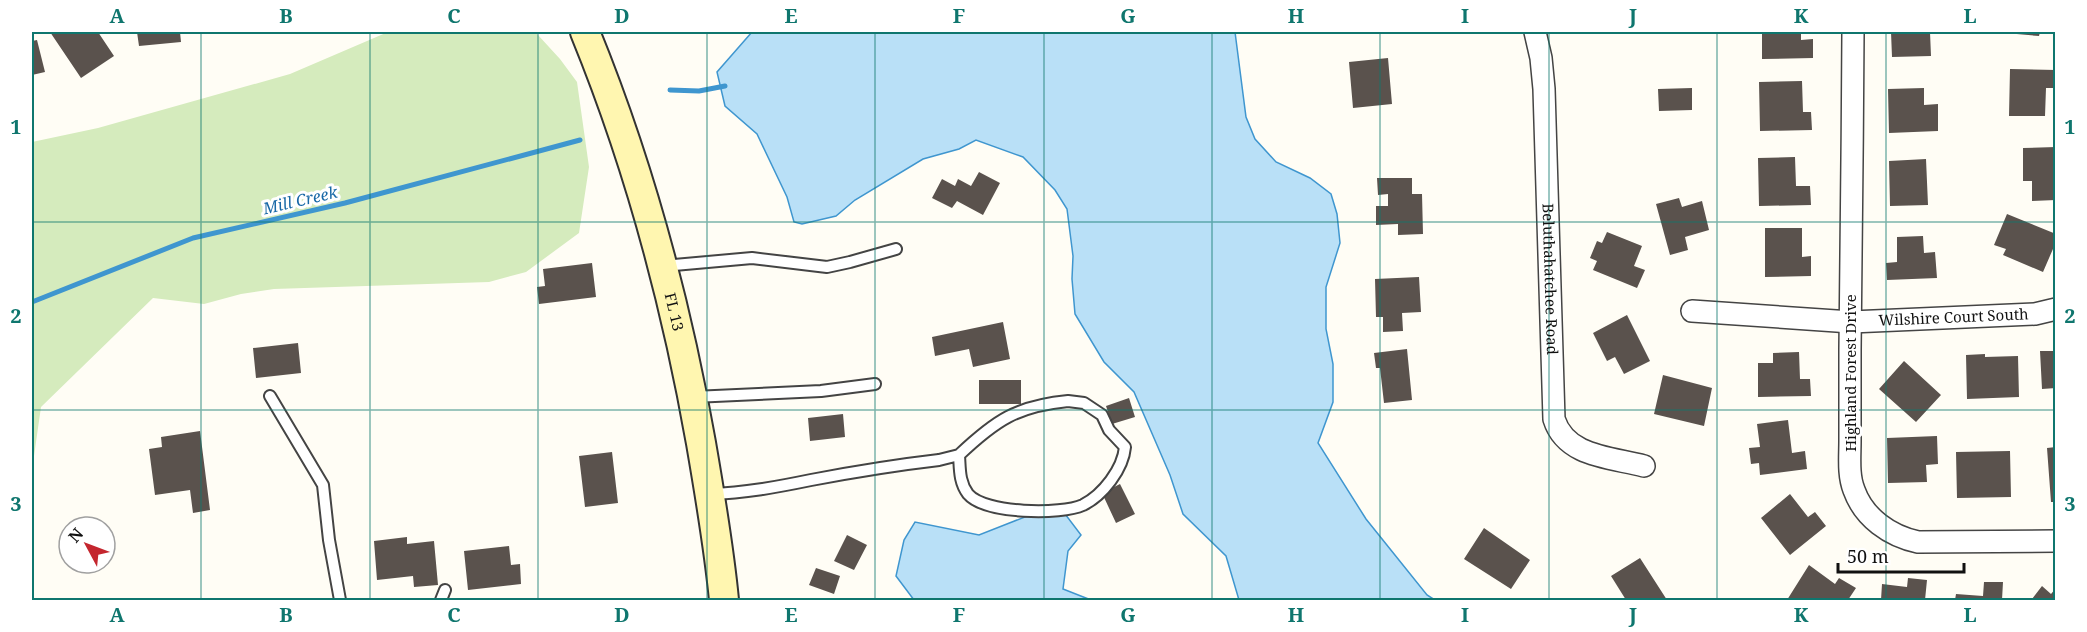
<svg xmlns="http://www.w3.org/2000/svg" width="2087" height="632" viewBox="0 0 2087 632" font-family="'Noto Serif',serif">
  <rect width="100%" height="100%" fill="#fffdf5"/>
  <!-- green -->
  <path fill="#d5ebbd" d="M388,32H535L538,35L560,59L577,82L589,167L579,233L526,272L489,282L274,289L241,294L204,304L153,298L41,407L32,470V142L98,128L290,74Z"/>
  <!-- water -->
  <path fill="#b9e0f7" stroke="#3f96cf" stroke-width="1.5" d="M752,32H1235L1246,117L1255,139L1276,162L1310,178L1331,194L1337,214L1340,243L1326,287V329L1333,364V402L1318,443L1366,519L1427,595L1435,600H1239L1226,556L1183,514L1170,475L1134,392L1104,362L1075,314L1072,279L1073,256L1067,209L1055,190L1023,157L976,140L959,149L923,159L855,200L836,216L802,224L794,222L787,197L757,134L725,106L717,72Z
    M1059,506L1081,535L1068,551L1063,589L1091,600H914L896,576L904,540L915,522L979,535L1035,513Z"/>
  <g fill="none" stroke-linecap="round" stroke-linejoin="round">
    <!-- stream -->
    <path stroke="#3f96cf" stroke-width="5" d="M670,90L699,91L725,86
      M32,302L193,238L345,203L580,140"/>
  </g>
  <!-- building -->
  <path fill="#5a524d" d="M50,32H79L80,33L83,32H98L114,56L81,78Z
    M137,32H180L181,42L139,46Z
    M1762,32H1801V40L1813,39V58L1762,59Z
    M1891,32H1930L1931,56L1892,57Z
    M2005,32H2040L2039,36L2005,33Z
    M37,40L45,72L32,75V41Z
    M1388,58L1392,104L1353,108L1349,62Z
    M2010,69L2056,70V88H2046L2045,116H2009Z
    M1802,81L1803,112H1811L1812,130L1760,131L1759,82Z
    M1692,88V110L1659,111L1658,89Z
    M1924,88V105L1938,104V131L1889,133L1888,89Z
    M2056,147V200L2032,201V181H2023V148Z
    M1795,157L1796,186H1810L1811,205L1759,206L1758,158Z
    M1926,159L1928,205L1890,206L1889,161Z
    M979,172L1000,183L983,215L957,201L952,208L932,198L942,179L955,186L958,179L971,186Z
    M1377,178H1412V194H1422L1423,234L1398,235V224L1376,225V206H1388V194L1378,195Z
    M1679,198L1682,207L1702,201L1709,230L1685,237L1688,250L1670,255L1656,204Z
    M2007,214L2056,234V242L2043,272L2003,255L2006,249L1994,245Z
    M1765,228H1802V257L1811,256V276L1765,277Z
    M1607,232L1642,246L1634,266L1645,270L1637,288L1593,270L1597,261L1590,258L1597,241L1602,243Z
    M1923,236L1924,253L1935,252L1937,278L1887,280L1886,263L1897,262V237Z
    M592,263L596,297L539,304L537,287L545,286L543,269Z
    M1419,277L1421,312L1402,313L1403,331L1383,332V317H1376L1375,279Z
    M1627,315L1650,361L1624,374L1615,357L1607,361L1593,333Z
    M1003,322L1010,359L973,367L969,349L935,356L932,337Z
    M298,343L301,373L256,378L253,348Z
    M1407,349L1412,400L1384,403L1380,368H1376L1374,353Z
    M2040,351H2056V388L2042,389Z
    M1799,352L1800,379H1810L1811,396L1758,397V363H1773V353Z
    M1985,354V357L2018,356L2019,397L1967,399L1966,355Z
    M1904,361L1941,395L1916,422L1879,389Z
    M1663,375L1712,388L1704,426L1654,414Z
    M979,380H1021V404H979Z
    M1129,398L1135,417L1112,424L1106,406Z
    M843,414L845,437L810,441L808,418Z
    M1788,420L1792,453L1805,451L1807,469L1760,475L1759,463L1751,464L1749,448L1760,447L1757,424Z
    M200,431L210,510L193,513L190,490L155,495L149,449L162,447L161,437Z
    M1937,436L1938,464L1926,465L1927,482L1888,483L1887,438Z
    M2056,447V502H2051L2047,448Z
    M2010,451L2011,497L1957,498L1956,452Z
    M612,452L618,503L585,507L579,456Z
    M1120,484L1135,514L1116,523L1102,493Z
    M1790,494L1808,517L1815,512L1826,526L1790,555L1761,518Z
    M1484,528L1530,560L1511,589L1464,559Z
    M847,535L867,545L854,570L834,561Z
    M407,537V544L434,541L438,585L414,587L413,576L377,580L374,541Z
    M509,546L511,565L520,564L521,584L468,590L464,551Z
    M1640,558L1667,600H1626L1611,576Z
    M1809,565L1835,584L1839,578L1856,588L1848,600H1787Z
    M816,568L840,576L834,594L809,585Z
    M1908,578L1927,580L1925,600H1881L1882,584L1907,587Z
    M1984,582H2003L2002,600H1955L1956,594L1983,596Z
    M2042,586L2051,594L2056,588V600L2032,599Z"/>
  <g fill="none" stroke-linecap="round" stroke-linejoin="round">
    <!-- service casing -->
    <g stroke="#444" stroke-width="14">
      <path id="service" d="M663,266L752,258L827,267L850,262L896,249
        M270,396L323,485L329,540L340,600
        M693,397L821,391L875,384
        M1068,401L1084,403L1102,415L1109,430L1125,447C1123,469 1103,495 1083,505C1061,515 985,514 968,494C959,482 960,469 959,455C996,420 1017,406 1068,401Z
        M710,494C745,493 777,487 811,480C853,472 896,465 939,460L959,455
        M441,600L445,590"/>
    </g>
    <!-- minor casing -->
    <g stroke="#444" stroke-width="24">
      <g id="minor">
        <path id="s1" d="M1535,32L1541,58L1544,89L1554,419C1566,457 1610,457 1644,466"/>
        <path d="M1853,32C1852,138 1852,244 1850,350C1850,380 1850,410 1850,441C1850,457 1848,475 1854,490C1864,518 1890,536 1918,542L2056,541"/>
        <path id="s2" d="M1692,311L1851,322L2035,314L2056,309"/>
      </g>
    </g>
    <!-- secondary casing -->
    <g stroke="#333" stroke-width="32">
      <g id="secondary">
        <path id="s3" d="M585,32C639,164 676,302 701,443C710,495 719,548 724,600"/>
      </g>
    </g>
    <!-- service -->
    <use href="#service" stroke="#fff" stroke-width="10"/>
    <!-- minor -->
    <use href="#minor" stroke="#fff" stroke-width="21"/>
    <!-- secondary -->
    <use href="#secondary" stroke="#fff6b0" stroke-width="28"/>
  </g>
  <!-- grid -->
  <path fill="none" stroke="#0f766e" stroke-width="1.5" stroke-opacity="0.55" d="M201,32V600M370,32V600M538,32V600M707,32V600M875,32V600M1044,32V600M1212,32V600M1380,32V600M1549,32V600M1717,32V600M1886,32V600M32,222H2056M32,410H2056"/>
  <g text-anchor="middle" stroke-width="6" stroke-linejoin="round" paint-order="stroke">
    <!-- street labels -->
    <g font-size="15" fill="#111" stroke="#fff">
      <text dy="5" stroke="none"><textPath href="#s1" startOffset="248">Beluthahatchee Road</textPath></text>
      <text dy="5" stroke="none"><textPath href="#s3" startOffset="294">FL 13</textPath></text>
      <text dy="5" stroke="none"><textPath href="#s2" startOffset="262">Wilshire Court South</textPath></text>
      <text transform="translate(1851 373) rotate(-90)" y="5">Highland Forest Drive</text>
    </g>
    <!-- water labels -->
    <g font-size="16" font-style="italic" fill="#1768a6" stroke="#fff">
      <text transform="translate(300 200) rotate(-13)" y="6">Mill Creek</text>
    </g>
  </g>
  <!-- border -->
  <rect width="2087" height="632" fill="none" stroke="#ffffff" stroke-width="66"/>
  <!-- north arrow -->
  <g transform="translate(87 545) rotate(311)"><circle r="28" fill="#ffffff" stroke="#a0a0a0" stroke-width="1.5"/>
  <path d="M0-4.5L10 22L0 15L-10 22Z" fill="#c4262e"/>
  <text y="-9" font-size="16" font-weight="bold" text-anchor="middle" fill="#111111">N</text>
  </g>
  <!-- scale -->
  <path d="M1838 563v9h126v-9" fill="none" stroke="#111111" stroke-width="3"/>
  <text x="1847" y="563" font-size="18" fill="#111111" stroke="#ffffff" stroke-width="4.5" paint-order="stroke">50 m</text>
  <rect x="33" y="33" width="2021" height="566" fill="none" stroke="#0f766e" stroke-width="2"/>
  <g font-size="20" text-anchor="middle" font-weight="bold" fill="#0f766e">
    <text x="117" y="23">A</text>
    <text x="286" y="23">B</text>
    <text x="454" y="23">C</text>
    <text x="622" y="23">D</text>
    <text x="791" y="23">E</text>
    <text x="959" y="23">F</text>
    <text x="1128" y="23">G</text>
    <text x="1296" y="23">H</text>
    <text x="1465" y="23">I</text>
    <text x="1633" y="23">J</text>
    <text x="1801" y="23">K</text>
    <text x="1970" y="23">L</text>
    <text x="16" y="134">1</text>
    <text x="2070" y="134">1</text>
    <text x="16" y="323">2</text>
    <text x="2070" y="323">2</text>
    <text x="16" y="511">3</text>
    <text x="2070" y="511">3</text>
    <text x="117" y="622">A</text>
    <text x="286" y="622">B</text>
    <text x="454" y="622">C</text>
    <text x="622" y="622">D</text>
    <text x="791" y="622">E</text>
    <text x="959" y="622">F</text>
    <text x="1128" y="622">G</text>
    <text x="1296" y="622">H</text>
    <text x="1465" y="622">I</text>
    <text x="1633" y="622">J</text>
    <text x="1801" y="622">K</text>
    <text x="1970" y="622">L</text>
  </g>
</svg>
